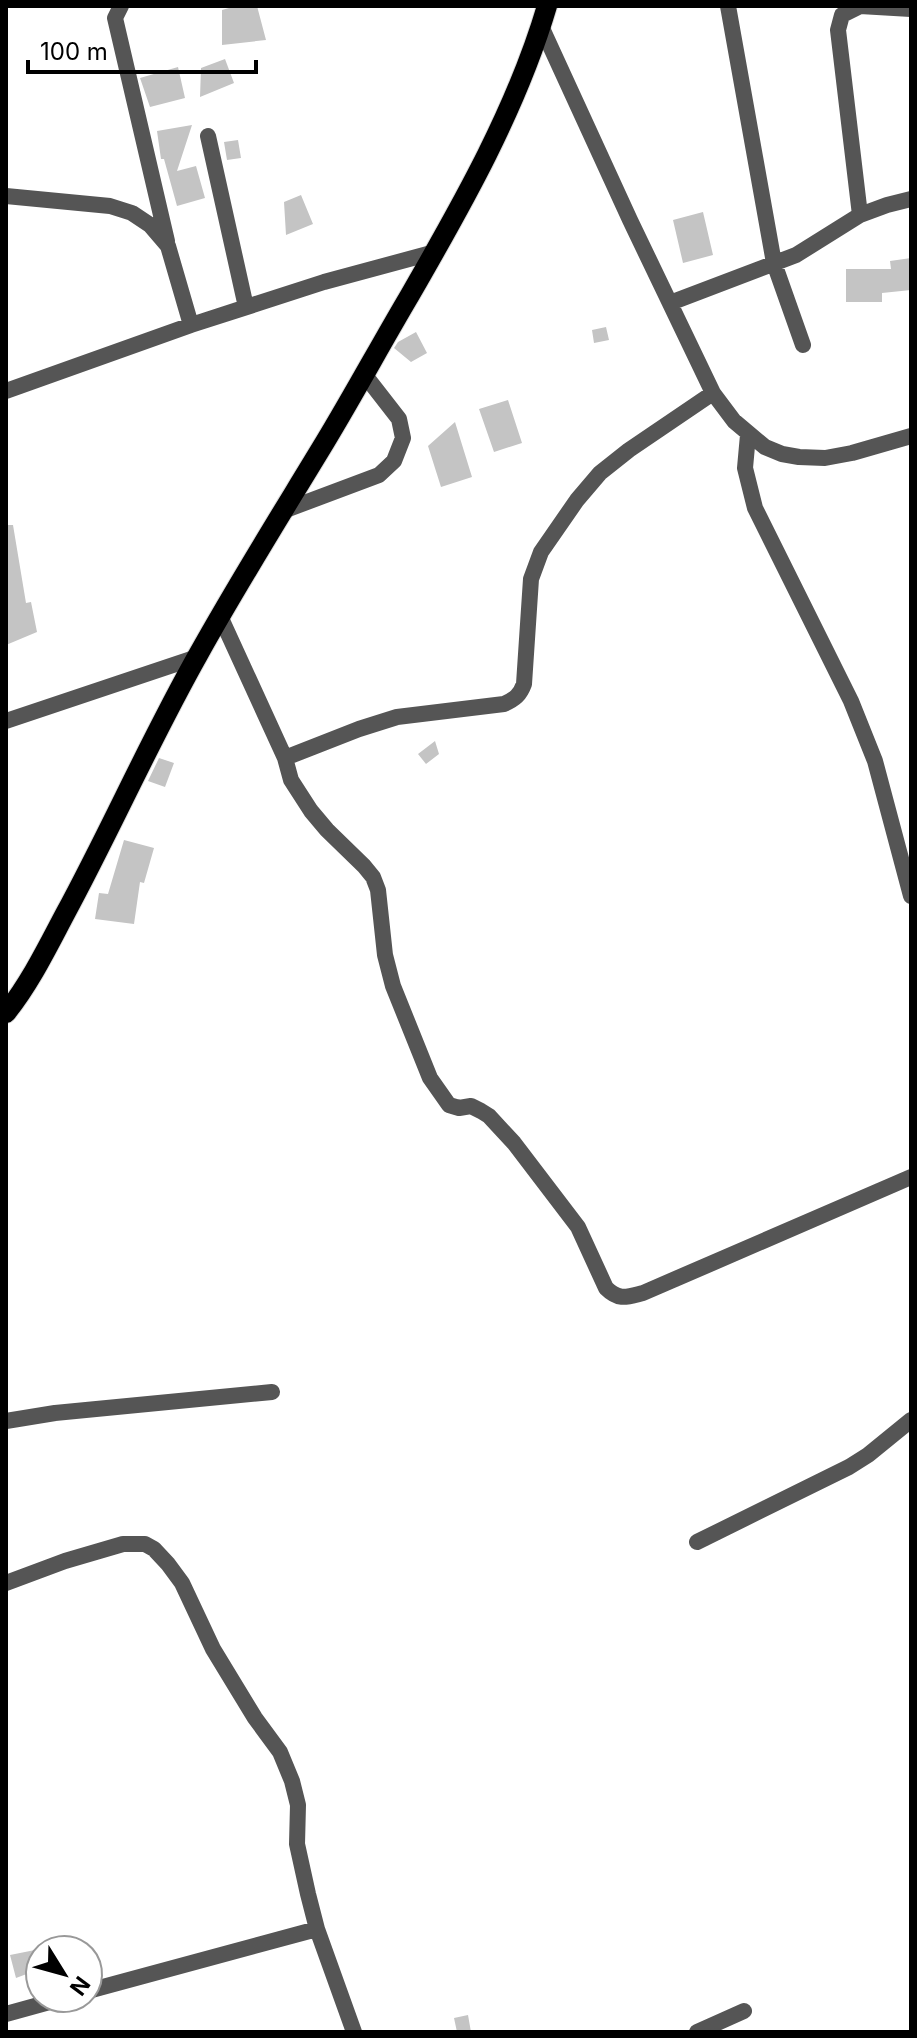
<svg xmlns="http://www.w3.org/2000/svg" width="917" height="2038" viewBox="0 0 917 2038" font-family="Inter,sans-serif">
  <rect width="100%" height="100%" fill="#fff"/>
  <!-- building -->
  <path fill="#c4c4c4" d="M236,6H257L266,40L222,45V10Z
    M225,59L234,83L200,97L201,68Z
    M178,67L185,98L150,107L140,78Z
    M192,125L177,171L196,166L205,198L177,206L164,159H161L157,131Z
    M238,140L241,158L227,160L224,142Z
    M301,195L313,224L286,235L284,202Z
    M703,212L713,255L683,263L673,220Z
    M911,258V290L882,293V302H846V269H891L890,261Z
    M606,327L609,340L594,343L592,330Z
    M416,332L427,353L411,362L394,348L398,342Z
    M508,400L522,443L494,452L479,409Z
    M455,422L472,477L441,487L428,446Z
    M6,525H13L26,603L31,602L37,632L6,645Z
    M435,741L439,754L426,764L418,754Z
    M159,758L174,763L165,787L148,781Z
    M124,840L154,848L144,883L140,882L134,924L95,919L99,893L108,894Z
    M40,1949V1962L32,1972L16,1978L10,1955Z
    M468,2015L471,2032H457L454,2018Z"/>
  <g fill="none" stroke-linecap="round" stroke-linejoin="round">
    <!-- major casing -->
    <g stroke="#dbdbdb" stroke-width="22">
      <path id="major" d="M6,1013C30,983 47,948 65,914C111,829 150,740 198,655C238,583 282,513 325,442C354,394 381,344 410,295C463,203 517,108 547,6"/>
    </g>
    <!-- minor -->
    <path stroke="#555" stroke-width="16" d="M121,6L115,18L167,241
      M728,6L774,263L803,345
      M541,26L630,220L713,393L734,421L765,447L782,454L799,457L825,458L852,453L911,436
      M208,136L246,307
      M6,196L110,206L132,213L150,225L168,246L191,325
      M860,215L838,30L842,15L860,6L911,9
      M670,303L796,255L860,215L887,205L911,199
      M6,391L191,325L324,282L435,252
      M748,435L745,468L755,508L851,701L875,761L911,896
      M283,511L379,475L394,461L403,438L399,419L364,374
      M220,616L285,758L291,780L311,811L327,830L364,866L373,877L378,890L385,955L393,986L430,1078L449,1105L459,1108L471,1106L481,1111L489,1116L514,1143L578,1227L606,1288C619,1301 627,1297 643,1293L911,1177
      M6,721L197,657
      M285,758L359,729L397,717L504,704C515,699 520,695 524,684L531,579L541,552L577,500L600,473L629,450L713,393
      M6,1421L55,1413L272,1392
      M697,1542L849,1467L868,1455L911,1420
      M6,1583L65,1561L123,1544H145L154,1549L168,1564L182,1583L213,1649L255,1718L280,1752L292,1781L298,1805L297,1844L308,1894L317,1929L354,2032
      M88,1991L317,1929
      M6,2014L64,1998
      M697,2032L744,2011"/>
    <!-- major -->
    <use href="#major" stroke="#000" stroke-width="20"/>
  </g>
  <!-- border -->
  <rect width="917" height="2038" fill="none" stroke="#000000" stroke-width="16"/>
  <!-- north arrow -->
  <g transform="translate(64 1974) rotate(127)"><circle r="38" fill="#ffffff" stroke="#999999" stroke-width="2"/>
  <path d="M0-6L14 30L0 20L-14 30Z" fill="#000000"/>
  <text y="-12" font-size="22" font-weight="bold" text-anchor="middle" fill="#000000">N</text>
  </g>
  <!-- scale -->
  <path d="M28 60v12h228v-12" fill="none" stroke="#000000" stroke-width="4"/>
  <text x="40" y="60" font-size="24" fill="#000000" stroke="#ffffff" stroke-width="6" paint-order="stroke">100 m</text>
</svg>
